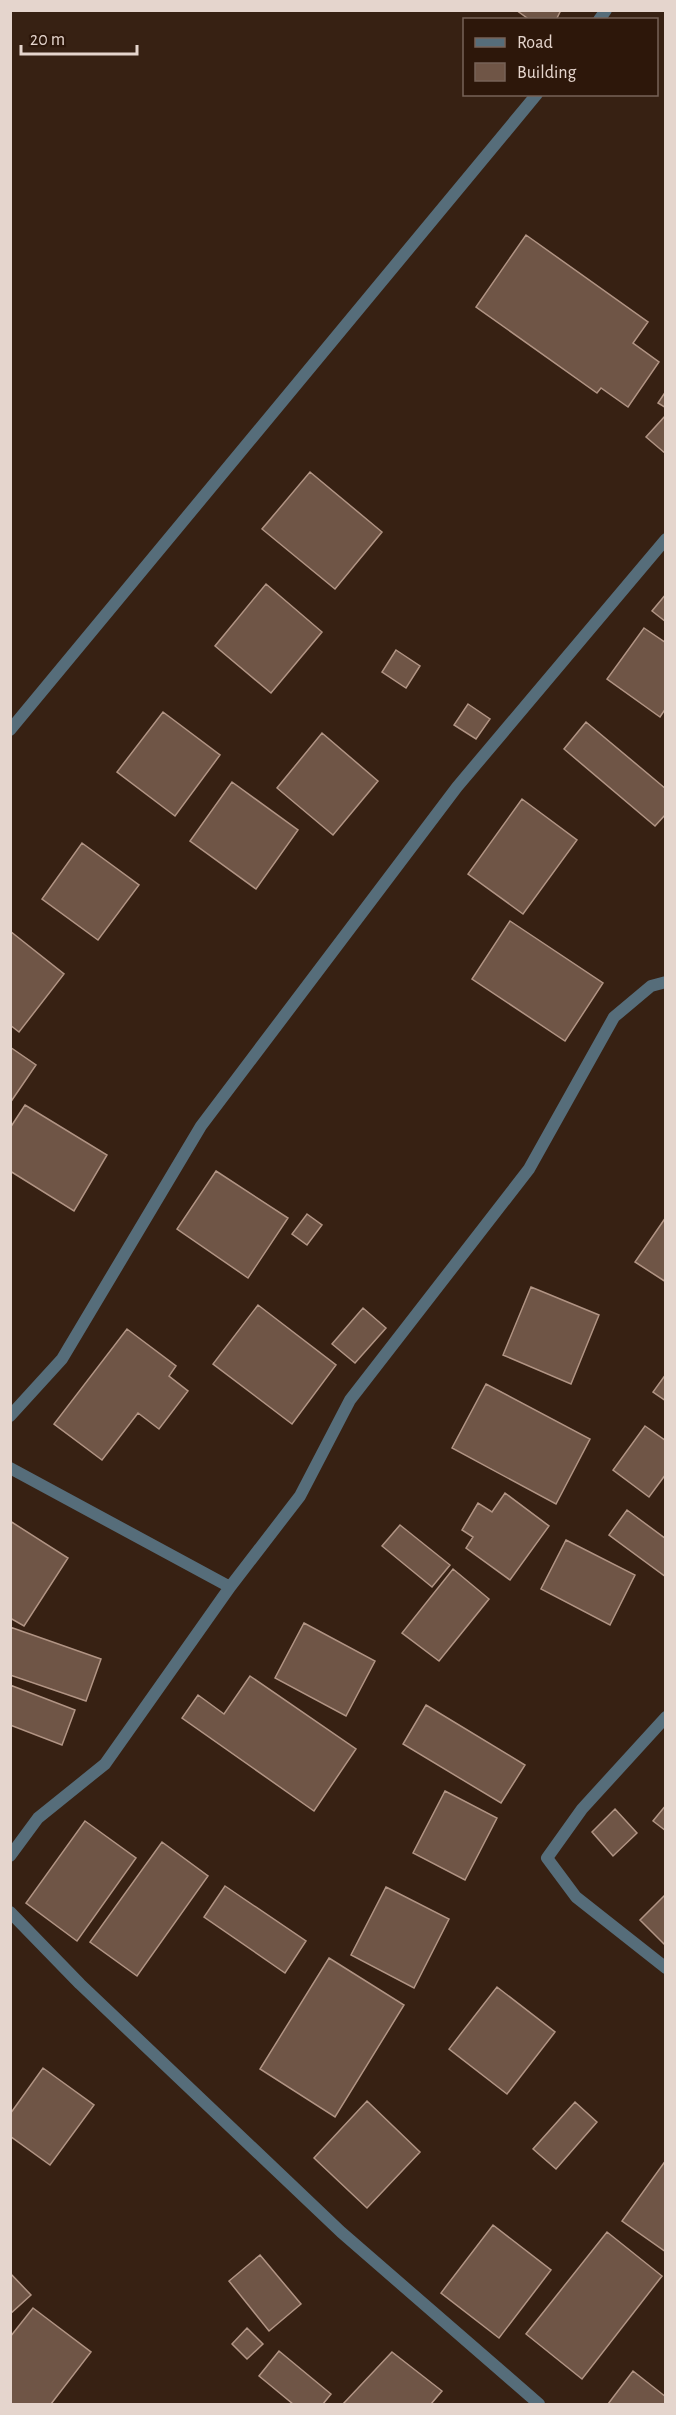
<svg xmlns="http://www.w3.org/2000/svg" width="676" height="2415" viewBox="0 0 676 2415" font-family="'Alegreya Sans',sans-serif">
  <rect width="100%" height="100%" fill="#372113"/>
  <!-- building -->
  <path fill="#6f5546" stroke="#b19484" stroke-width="1.5" d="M516,10H561L556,20H530Z
    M526,235L648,322L633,343L659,362L628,407L601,388L597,393L476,307Z
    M666,391V408L658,403Z
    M666,415V454L646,437Z
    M310,472L382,532L335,589L262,529Z
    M266,584L322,632L271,693L215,646Z
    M666,594V622L652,611Z
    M644,628L666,643V708L660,717L607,679Z
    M396,650L420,666L406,688L382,672Z
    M468,704L490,719L476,739L454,725Z
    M163,712L220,755L175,816L117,772Z
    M586,722L666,789V814L655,826L564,749Z
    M322,733L378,781L333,835L277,788Z
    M232,782L298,830L256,889L190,841Z
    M522,799L577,840L523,914L468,874Z
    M82,843L139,885L98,940L42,899Z
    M510,921L603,983L565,1041L472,979Z
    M10,931L64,974L19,1032L10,1025Z
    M10,1047L36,1065L10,1103Z
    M25,1105L107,1155L74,1211L10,1171V1128Z
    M216,1171L288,1218L248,1278L177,1229Z
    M307,1214L322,1225L307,1245L292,1234Z
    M666,1217V1282L635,1262Z
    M531,1287L599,1315L571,1384L503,1355Z
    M258,1305L336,1365L292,1424L213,1364Z
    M363,1308L386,1328L355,1363L332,1344Z
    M127,1329L176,1366L169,1376L188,1391L159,1429L138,1413L102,1460L54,1424Z
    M666,1374V1401L653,1392Z
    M486,1384L590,1439L556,1504L452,1448Z
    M645,1426L666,1441V1474L649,1497L613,1470Z
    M505,1493L549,1526L510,1580L466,1548L473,1537L462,1530L478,1503L492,1512Z
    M627,1510L666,1539V1577L609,1535Z
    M10,1521L68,1558L24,1626L10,1618Z
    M400,1525L450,1565L432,1587L382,1546Z
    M566,1540L635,1575L610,1625L541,1589Z
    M453,1569L489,1599L439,1661L402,1633Z
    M304,1623L375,1661L346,1716L275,1678Z
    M10,1627L101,1659L86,1701L10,1675Z
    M250,1676L356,1749L314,1811L182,1718L198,1695L224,1714Z
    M10,1685L75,1710L62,1745L10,1725Z
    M426,1705L525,1765L501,1803L403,1744Z
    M445,1791L497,1818L465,1880L413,1853Z
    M666,1805V1831L653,1821Z
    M615,1809L637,1833L613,1856L592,1832Z
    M85,1821L136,1858L77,1941L26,1903Z
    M162,1842L208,1876L137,1976L90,1942Z
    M225,1886L306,1941L285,1973L204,1917Z
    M386,1887L449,1919L414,1988L351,1955Z
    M666,1894V1946L640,1920Z
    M329,1958L404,2005L335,2117L260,2069Z
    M497,1987L555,2032L507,2094L449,2049Z
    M43,2068L94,2105L50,2165L10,2136V2114Z
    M367,2101L420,2152L367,2208L314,2158Z
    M575,2102L597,2122L556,2169L533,2149Z
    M666,2160V2252L622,2221Z
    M493,2225L551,2270L499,2338L441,2293Z
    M607,2232L662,2276L582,2379L526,2334Z
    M260,2255L301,2304L269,2331L229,2281Z
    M10,2273L31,2295L10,2314Z
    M33,2308L91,2352L51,2404H10V2337Z
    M247,2328L263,2344L247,2359L232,2344Z
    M279,2351L331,2394L323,2404H293L259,2376Z
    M392,2352L442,2391L431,2404H343Z
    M633,2371L666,2397V2404H608Z"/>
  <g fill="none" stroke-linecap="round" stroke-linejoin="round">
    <!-- minor -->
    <path stroke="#566d7a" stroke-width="12" d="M599,20L606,10
      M10,730L537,94
      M10,1416L62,1359L201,1126L457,787L666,539
      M10,1468L230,1587
      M666,1717L582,1809L547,1858L576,1897L666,1968
      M10,1856L38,1818L105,1764L230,1587L300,1496L350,1400L529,1169L614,1017L651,986L666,982
      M10,1912L80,1984L341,2232L539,2404"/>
  </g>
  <!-- border -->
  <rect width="676" height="2415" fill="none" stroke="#e5d5cd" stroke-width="24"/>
  <!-- legend -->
  <rect x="463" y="18" width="195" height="78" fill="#2d170a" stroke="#776358" stroke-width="1.5"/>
  <rect x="475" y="38" width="30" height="9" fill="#566d7a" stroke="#776358" stroke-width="1.5"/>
  <text x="517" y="48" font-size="18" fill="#e5d5cd">Road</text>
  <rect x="475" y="63" width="30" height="18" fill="#6f5546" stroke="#776358" stroke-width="1.5"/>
  <text x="517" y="78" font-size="18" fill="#e5d5cd">Building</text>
  <!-- scale -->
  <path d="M21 45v9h116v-9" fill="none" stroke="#e5d5cd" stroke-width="3"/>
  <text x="30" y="45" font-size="18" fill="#e5d5cd" stroke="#2d170a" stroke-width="4.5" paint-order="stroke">20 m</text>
</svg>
